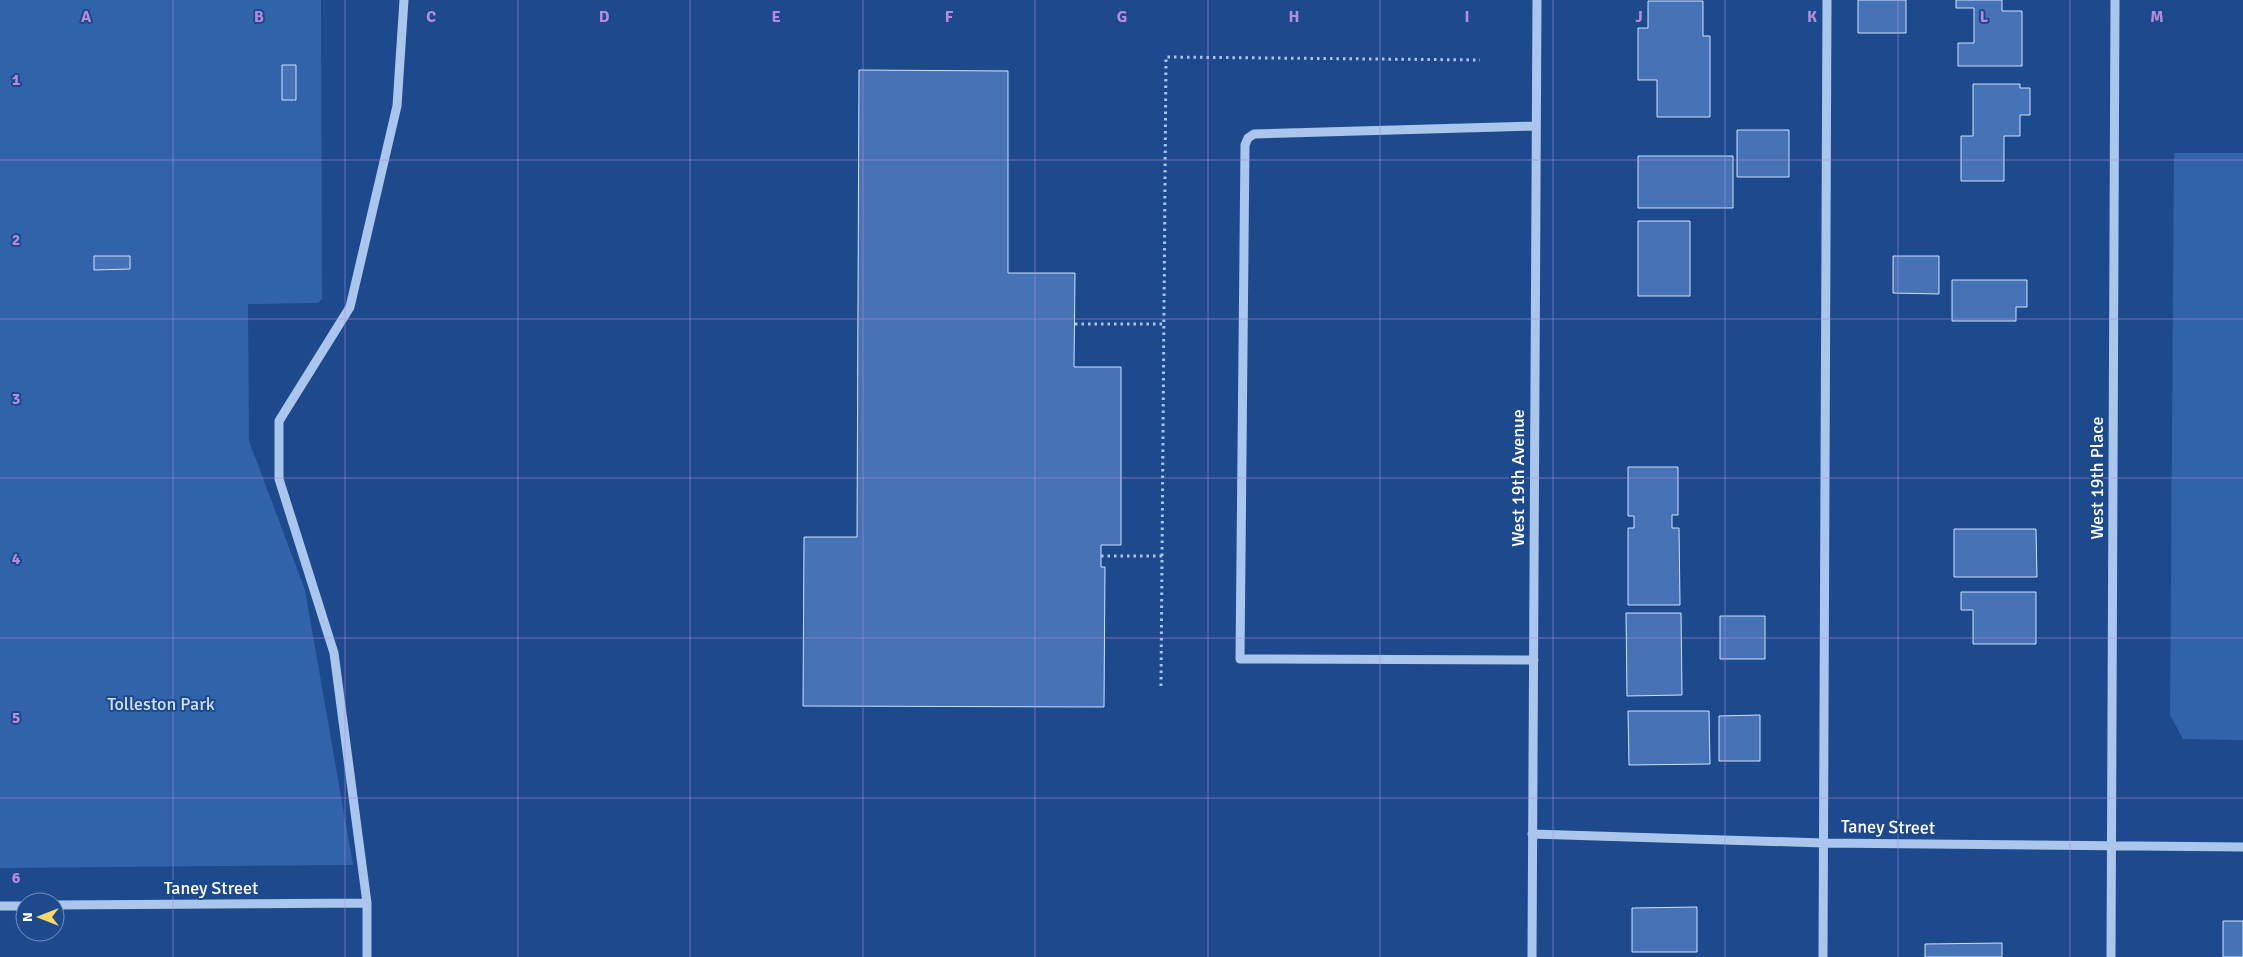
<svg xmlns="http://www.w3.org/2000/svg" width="2243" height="957" viewBox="0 0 2243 957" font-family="Signika,sans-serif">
  <rect width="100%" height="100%" fill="#1d498d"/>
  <!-- green -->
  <path fill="#3163ab" d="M0,0H321L322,299L318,303L248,304L249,441L305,590L353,865L0,868Z
    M2174,153H2243V740L2183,739L2170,715Z"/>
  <!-- building -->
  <path fill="#4673b5" stroke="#d0e1f9" d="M1858,0H1906V33H1858Z
    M1956,0H2002V11H2022V66H1958V43H1974V8H1956Z
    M1648,1H1703V36H1710V117H1657V80H1638V28H1648Z
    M282,65H296V100H282Z
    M859,70L1008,71V273H1075L1074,367H1121V545H1101V567H1105L1104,707L803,706L804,537H857Z
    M1973,84H2020V88H2030V115H2020V136H2004V181H1961V136H1973Z
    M1737,130H1789V177H1737Z
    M1638,156H1733V208H1638Z
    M1638,221H1690V296H1638Z
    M94,256H130V269L94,270Z
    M1893,256H1939V294L1893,293Z
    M1952,280H2027V307H2016V321H1952Z
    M1628,467H1678V515H1672V528H1679L1680,605H1628V528H1634V516H1628Z
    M1954,529H2036L2037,577H1954Z
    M1961,592H2036V644H1973V610H1961Z
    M1626,613H1681L1682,695L1627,696Z
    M1720,616H1765V659H1720Z
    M1628,711H1709L1710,764L1629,765Z
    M1760,715V761H1719V716Z
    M1697,907V952H1632V908Z
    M2223,921H2243V957H2223Z
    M2002,943V957H1925V944Z"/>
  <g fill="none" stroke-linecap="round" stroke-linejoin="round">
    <!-- path -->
    <path stroke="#abc6ed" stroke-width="3" stroke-dasharray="2.5 4" stroke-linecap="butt" d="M1075,324H1164
      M1101,556H1162
      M1161,686L1166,57L1480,60"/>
    <!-- minor -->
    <path stroke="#abc6ed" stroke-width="9" d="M1534,660L1240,659L1245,145L1248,138L1254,134L1536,126
      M1532,834L1823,843L2243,847
      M55,905L367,903
      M0,906H25
      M367,957V903L334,653L279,479V421L350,307L397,106L404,0
      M1532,957L1537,0
      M1823,957L1827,0
      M2111,957L2115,0"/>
  </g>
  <!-- grid -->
  <path fill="none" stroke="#b68bdc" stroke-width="1" stroke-opacity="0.55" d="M173,0V957M345,0V957M518,0V957M690,0V957M863,0V957M1035,0V957M1208,0V957M1380,0V957M1553,0V957M1725,0V957M1898,0V957M2070,0V957M0,160H2243M0,319H2243M0,478H2243M0,638H2243M0,798H2243"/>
  <g text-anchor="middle" stroke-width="4" stroke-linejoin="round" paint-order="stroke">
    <!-- street labels -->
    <g font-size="18" fill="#fff" stroke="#1d498d">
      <text transform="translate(1518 478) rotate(-90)" y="6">West 19th Avenue</text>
      <text transform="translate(2097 478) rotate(-90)" y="6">West 19th Place</text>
      <text transform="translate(1888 827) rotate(1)" y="6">Taney Street</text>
      <text x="211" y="894">Taney Street</text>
    </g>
    <!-- park labels -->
    <g font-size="18" fill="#d0e1f9" stroke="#1d498d">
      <text x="161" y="710">Tolleston Park</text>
    </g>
  </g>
  <g font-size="16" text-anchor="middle" font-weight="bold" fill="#b68bdc" stroke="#1d498d" stroke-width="4" stroke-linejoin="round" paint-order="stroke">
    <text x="86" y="22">A</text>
    <text x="259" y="22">B</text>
    <text x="431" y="22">C</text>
    <text x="604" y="22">D</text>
    <text x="776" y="22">E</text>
    <text x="949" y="22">F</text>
    <text x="1122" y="22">G</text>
    <text x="1294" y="22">H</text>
    <text x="1467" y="22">I</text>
    <text x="1639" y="22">J</text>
    <text x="1812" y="22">K</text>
    <text x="1984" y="22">L</text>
    <text x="2157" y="22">M</text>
    <text x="16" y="85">1</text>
    <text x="16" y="245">2</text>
    <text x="16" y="404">3</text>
    <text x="16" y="564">4</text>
    <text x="16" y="723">5</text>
    <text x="16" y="883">6</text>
  </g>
  <!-- north arrow -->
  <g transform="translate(40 917) rotate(270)"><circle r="24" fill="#1d498d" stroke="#7792bb"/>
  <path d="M0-4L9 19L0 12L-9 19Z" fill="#fcd869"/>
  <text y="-8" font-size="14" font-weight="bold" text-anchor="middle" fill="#ffffff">N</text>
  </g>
</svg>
